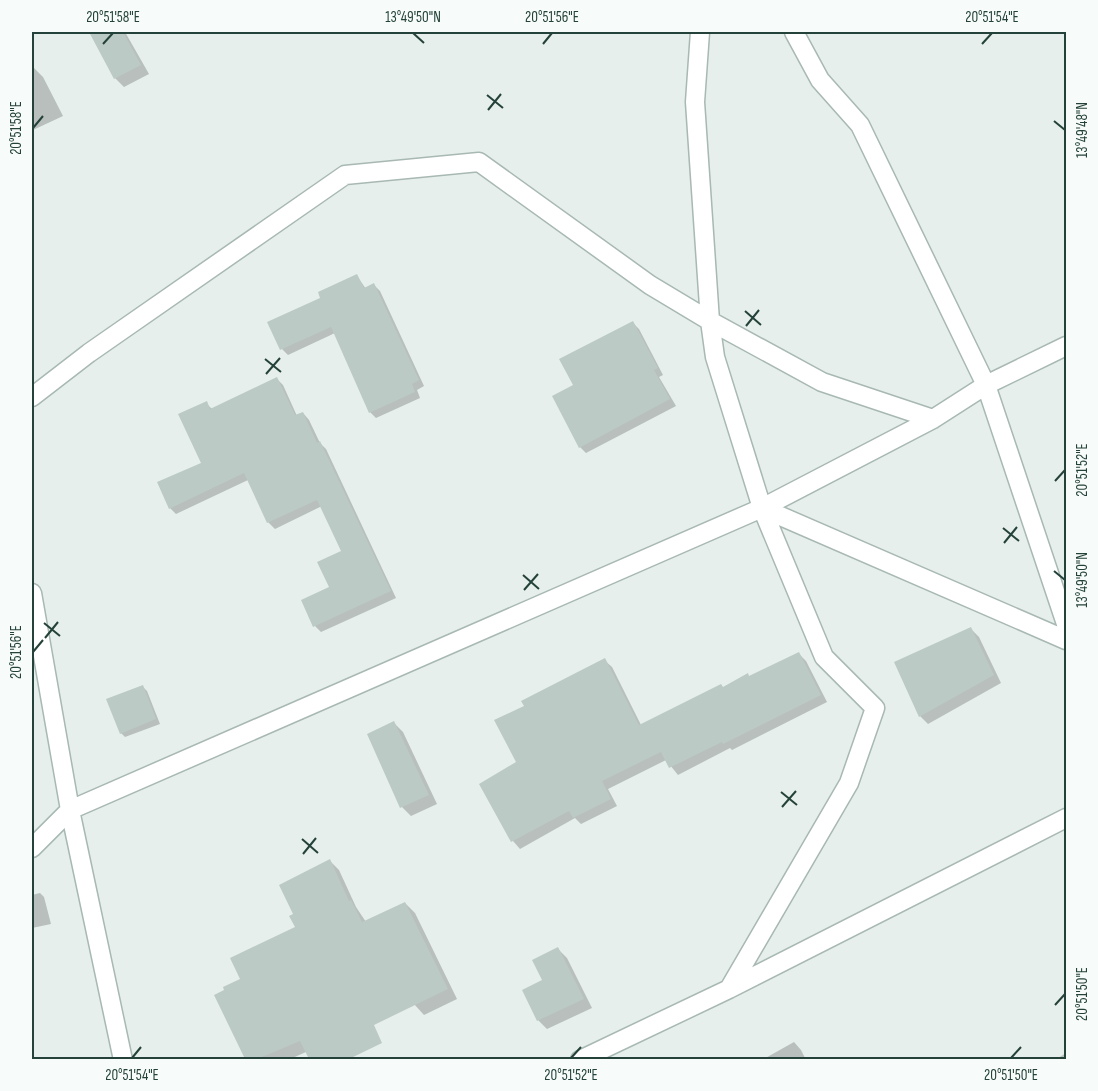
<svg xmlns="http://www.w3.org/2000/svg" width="1098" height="1091" viewBox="0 0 1098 1091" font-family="'Sofia Sans Condensed',sans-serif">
  <rect width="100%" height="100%" fill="#e6efeb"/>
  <!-- shadow -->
  <path fill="#0003" d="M106,32H125L149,74L124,87L115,78L94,38Z
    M34,68L43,77L63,116L33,130L32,129V69Z
    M357,276L366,289L374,285L380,291L424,386L417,390L420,398L376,418L370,412L335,333L288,355L282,349L322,299Z
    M633,323L639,329L663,375L659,377L676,406L586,453L580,447L575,386Z
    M277,379L283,385L297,416L303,413L309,420L320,443L326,449L396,598L321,632L315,626L331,587L342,552L322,506L275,529L268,522L248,480L176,514L170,508L203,464L206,403L213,410Z
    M971,629L979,637L1001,683L928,724L920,716Z
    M799,654L806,661L827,702L732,750L730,748L678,775L666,760L608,789L617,806L581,824L575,818L520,849L513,841L481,784L518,763L526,706L604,660L612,667L641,725Z
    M142,686L147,691L160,724L125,737L121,733Z
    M394,723L403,732L437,804L411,816L402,807Z
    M329,860L339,870L356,907L366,922L405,903L415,913L457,999L424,1015L414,1004L288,1060H246L216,996L242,979L297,928L295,915Z
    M40,893L44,897L51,924L32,928V895Z
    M558,949L567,958L592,1008L547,1029L538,1020L544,981Z
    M794,1042L801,1050L806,1060H762Z
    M1066,1053V1060H1055Z"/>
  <!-- building -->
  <path fill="#bbcac4" d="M89,32H123L141,65L114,79Z
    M357,274L364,288L374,283L419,380L412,384L415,392L369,413L331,327L280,350L267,322L320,298L318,292Z
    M633,321L658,368L654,370L670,399L579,448L552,396L573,385L559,359Z
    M277,377L295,415L303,412L317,443L320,441L391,591L313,627L301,600L329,587L317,562L341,551L317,500L267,523L244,473L169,509L157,482L201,463L178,414L207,401L210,409Z
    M971,627L994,675L919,717L894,662Z
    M799,652L821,695L723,744L722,742L669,768L661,752L602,781L611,799L573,818L569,811L511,842L479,784L516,762L494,720L524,706L521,701L605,658L639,725L721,684L723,687L748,673L749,676Z
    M143,685L156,719L120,734L106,699Z
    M394,721L429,795L400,808L367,734Z
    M330,859L349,901L351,900L362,922L405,902L448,989L374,1025L382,1043L349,1059H309L300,1041L257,1059H245L214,995L224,990L223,987L240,979L230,958L295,927L289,916L293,914L279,885Z
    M558,947L584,999L537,1021L522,990L542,980L532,960Z"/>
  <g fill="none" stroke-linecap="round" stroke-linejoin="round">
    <!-- minor casing -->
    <g stroke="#a8b8b2" stroke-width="21">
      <path id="minor" d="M794,32L820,80L860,125L986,385L1066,624
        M32,397L89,353L345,175L479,162L650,285L710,321L822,382L933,419
        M762,508L1066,640
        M32,593L70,810L123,1060
        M32,848L70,810L762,508L933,419L986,385L1066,346
        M729,989L1066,818
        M580,1060L729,989L849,783L875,708L824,657L762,508L715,357L710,321L695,102L700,32"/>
    </g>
    <!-- minor -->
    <use href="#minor" stroke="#fff" stroke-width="18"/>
  </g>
  <!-- ticks -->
  <path fill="none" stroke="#24423a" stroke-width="2" d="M413,33L424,43M103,44L113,33M543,44L552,33M982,44L992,33M487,95L503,108M488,110L501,94M1054,121L1065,130M33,128L43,116M745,311L761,325M746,326L759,310M265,359L281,372M266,374L280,358M1055,481L1065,470M1003,528L1019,541M1004,543L1017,527M1054,571L1065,580M523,575L539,589M524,590L538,574M44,623L60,636M45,638L58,622M33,652L43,640M781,792L797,805M782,807L796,791M302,839L318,853M303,854L316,838M1055,1005L1065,994M132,1058L141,1047M571,1058L581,1047M1011,1058L1021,1047"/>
  <!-- border -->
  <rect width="1098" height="1091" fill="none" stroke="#f7fbf9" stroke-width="66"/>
  <rect x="33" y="33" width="1032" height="1025" fill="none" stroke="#24423a" stroke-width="2"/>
  <g font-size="15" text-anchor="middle" fill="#24423a">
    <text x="113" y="22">20°51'58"E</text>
    <text x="413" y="22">13°49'50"N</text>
    <text x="552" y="22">20°51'56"E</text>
    <text x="992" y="22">20°51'54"E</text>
    <text transform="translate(16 128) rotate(-90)" y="5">20°51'58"E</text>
    <text transform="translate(1082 130) rotate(-90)" y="5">13°49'48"N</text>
    <text transform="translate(1082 470) rotate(-90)" y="5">20°51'52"E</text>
    <text transform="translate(1082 580) rotate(-90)" y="5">13°49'50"N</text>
    <text transform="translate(16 652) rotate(-90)" y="5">20°51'56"E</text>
    <text transform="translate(1082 994) rotate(-90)" y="5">20°51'50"E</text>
    <text x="132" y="1080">20°51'54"E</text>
    <text x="571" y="1080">20°51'52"E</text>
    <text x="1011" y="1080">20°51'50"E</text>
  </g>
</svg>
